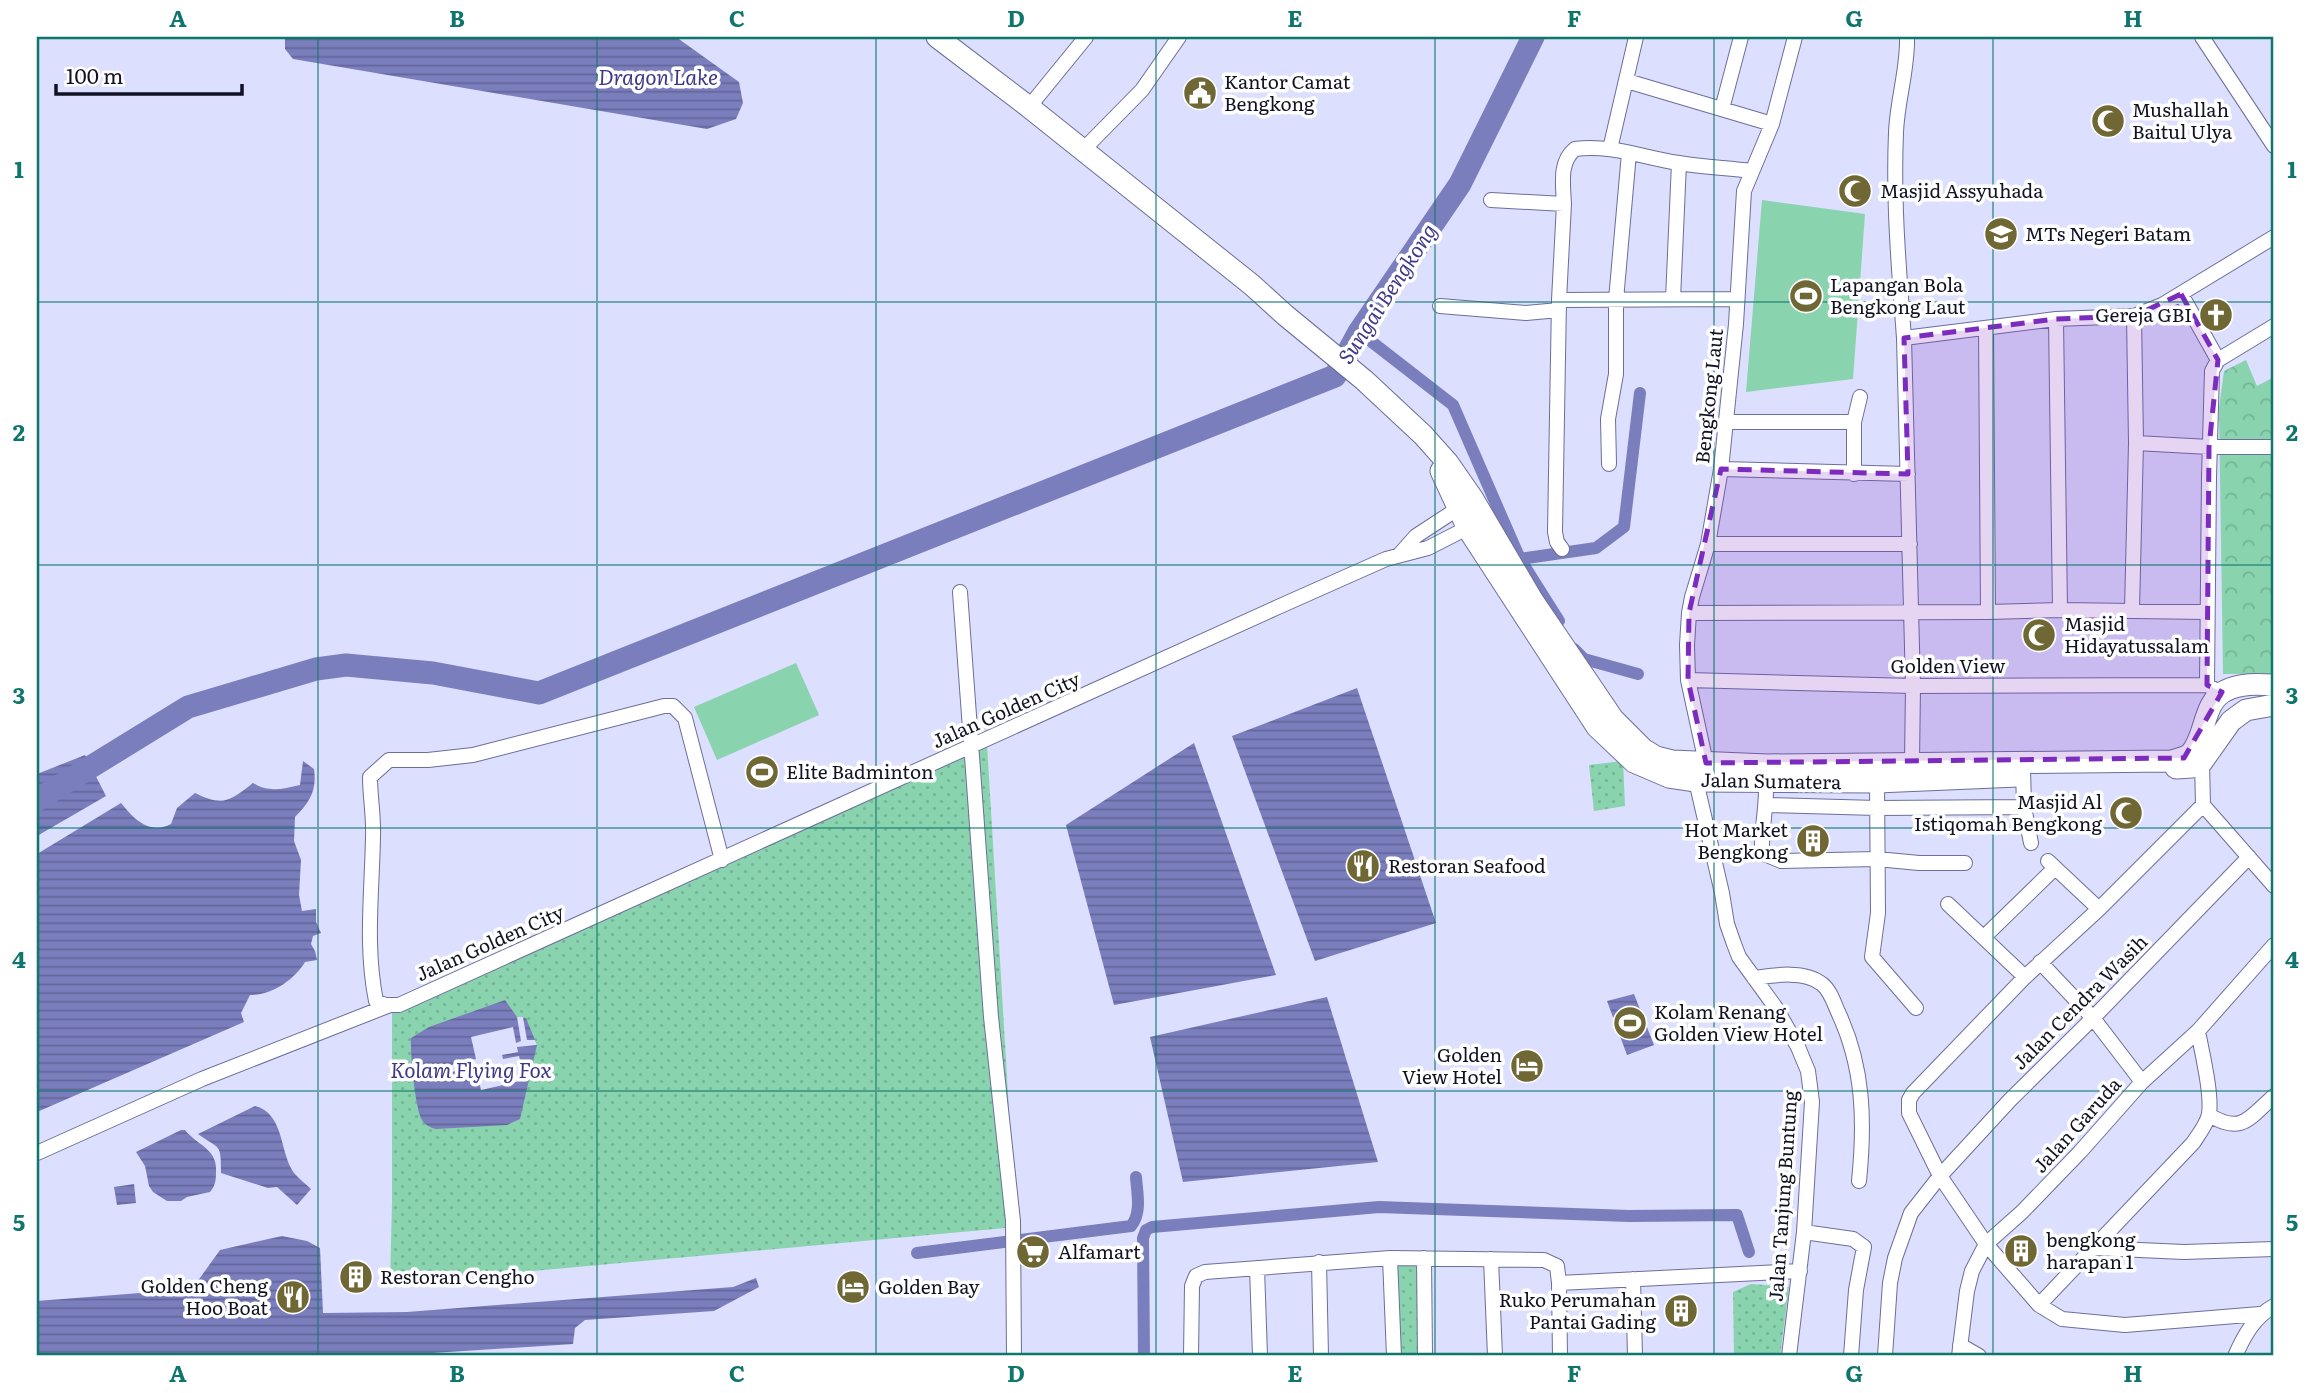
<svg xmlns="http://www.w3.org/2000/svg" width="2311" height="1393" viewBox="0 0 2311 1393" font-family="Literata,serif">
  <defs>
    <pattern id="forest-crowns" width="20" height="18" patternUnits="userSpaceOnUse" patternTransform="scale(1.75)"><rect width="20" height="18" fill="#89d3ae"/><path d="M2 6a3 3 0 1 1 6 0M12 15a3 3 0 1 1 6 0" fill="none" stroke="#75b495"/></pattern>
    <pattern id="park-dots" width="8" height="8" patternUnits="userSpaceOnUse" patternTransform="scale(1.75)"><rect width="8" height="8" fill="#89d3ae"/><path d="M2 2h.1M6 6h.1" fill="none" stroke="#75b495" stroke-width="1.8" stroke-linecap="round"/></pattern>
    <pattern id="water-rules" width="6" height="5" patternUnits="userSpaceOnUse" patternTransform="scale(1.75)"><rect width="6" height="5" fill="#7b7ebd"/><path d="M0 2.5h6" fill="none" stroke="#636699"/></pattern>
  </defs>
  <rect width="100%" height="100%" fill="#dcdffd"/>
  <!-- grass -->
  <path fill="#89d3ae" d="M1762,200L1865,214L1853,379L1746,392Z
    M796,663L819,715L717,760L694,707Z"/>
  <!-- forest -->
  <path fill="url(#forest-crowns)" d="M2246,360L2257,386L2274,377V674H2223L2219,408L2224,371Z"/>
  <!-- park -->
  <path fill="url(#park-dots)" d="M987,744L1016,1227L390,1284L392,1202V1012Z
    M1623,761L1625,806L1594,811L1589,765Z
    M1396,1256H1416L1419,1356H1400Z
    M1751,1284L1789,1287L1780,1356H1734L1733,1292Z"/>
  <!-- water -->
  <path fill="url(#water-rules)" d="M285,37H676L739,82L743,103L736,119L707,129L293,59L285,49Z
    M1357,688L1436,923L1315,961L1232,736Z
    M1194,743L1276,975L1114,1005L1066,825Z
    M85,755L106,796L37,836V774Z
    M303,761L314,769C317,790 310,802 295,817L294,841L301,860L299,895L302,911L316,909V922L321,933L313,936L311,944L315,951L317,960L305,962C294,980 272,995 250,995L241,1013L244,1022L37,1112V854L121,803C134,819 149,835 171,824L177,808L195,793C223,807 230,801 253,783C269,793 282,789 300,785Z
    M1634,994L1654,1045L1627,1055L1607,1001Z
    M1327,997L1378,1162L1183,1182L1150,1037Z
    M505,1000L517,1017L526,1018L537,1045L520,1119L507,1125L436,1129C431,1128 425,1125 422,1120C415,1108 410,1053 411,1038L429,1027Z
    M255,1106C285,1114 279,1152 294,1173C299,1179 306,1184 311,1189L297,1205L277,1187L268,1188L221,1173C221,1142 220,1150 198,1134Z
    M181,1130H185C197,1145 217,1149 216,1170C216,1179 216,1185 210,1192L187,1197L181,1201H167L153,1192L149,1186L145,1166L136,1152Z
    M134,1184L136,1203L117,1205L114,1187Z
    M282,1236L307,1241L320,1248L323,1313L407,1312L733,1287L756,1278L759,1287L714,1311L585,1320L575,1328L573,1344L386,1356H37V1301L192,1289L220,1250Z"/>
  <!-- pier -->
  <path fill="#dcdffd" d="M517,1017H523L527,1040H535L537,1045L517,1047L518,1052L502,1055L503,1059L519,1056L525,1080L481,1090L476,1067L437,1075L436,1069L476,1059L471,1037L513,1027L516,1043L521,1041Z"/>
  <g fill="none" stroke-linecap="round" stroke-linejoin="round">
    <!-- canal -->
    <path stroke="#7b7ebd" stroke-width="12" d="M1359,332L1453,405L1520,559L1596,548L1624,527L1640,393
      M1520,559L1559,621
      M1574,649L1584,659L1638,674
      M917,1253L1131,1226C1142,1213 1137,1193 1136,1177
      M1144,1356L1143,1238L1146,1230L1152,1227L1379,1207L1629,1216L1737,1215L1749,1252"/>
    <!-- river -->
    <path stroke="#7b7ebd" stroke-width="23" d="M37,800L188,707L316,669L346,665L433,673L539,693L1335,376L1359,332L1460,184L1533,37"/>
    <!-- minor casing -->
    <g stroke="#6c6e9b" stroke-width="16">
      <path id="minor" d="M2202,37L2274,146
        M1627,81L1772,124
        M1029,107L1086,37
        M1722,109L1741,37
        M1610,149L1636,37
        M1083,150L1142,90L1179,37
        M1491,200L1564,204
        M2181,294L2218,360
        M1673,299L1679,163
        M1559,300L1737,299
        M1440,306L1526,313L1559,310
        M2056,319L2060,610
        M1986,328L1988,612
        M1904,338C1899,270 1893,202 1896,133C1897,101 1908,69 1907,37
        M1727,422H1854
        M2136,443L2209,447H2274
        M1609,464L1608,419L1616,374V300L1629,153
        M1721,469L1908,474
        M1854,474V422L1860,397
        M1708,544H1910
        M1562,549L1557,542L1555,532L1559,300L1564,204C1563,184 1559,162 1575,149C1610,144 1645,158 1679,163C1703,167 1727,168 1751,171
        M1400,554L1416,536L1465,504
        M960,592L991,1017L1013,1221L1014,1356
        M2132,610L2136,443L2134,316
        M1689,613L1988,612L2060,610L2207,612
        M1688,680L1913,686L2207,685
        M2214,689L2207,685L2209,477L2212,371L2218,360L2274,326
        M1912,762L1913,686L1904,338L2056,319L2134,316L2162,305L2274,237
        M2202,762L2203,805L2274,886
        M1706,763L1688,680L1687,645L1689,613L1692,597L1708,544L1721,469L1736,324L1744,191L1772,124L1795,37
        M2023,768L2024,807L2031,843
        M1696,781L1722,893L1727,924L1734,944L1739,957L1776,1008L1798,1047L1808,1071L1812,1102L1804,1232L1789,1356
        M1766,782C1767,806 1761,830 1762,853L1781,861L1877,859L1919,863H1965
        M1877,782L1878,913L1872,957L1916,1008
        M1767,805L1877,808L2024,807
        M2203,805L2099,909L2025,977L1913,1093L1909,1100V1113L1940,1176L1986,1244L2039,1305L2062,1319L2125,1325L2260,1314
        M722,860L685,718L673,706H664L473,755L428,760H389L370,777C370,797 374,818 373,837C372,892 365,947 376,1001L385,1005H399L1278,607L1386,559L1428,548L1473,525
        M2048,861L2099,909
        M1948,904L2025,977
        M1984,937L2054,869
        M2040,962L2093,1018L2142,1082
        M1754,978C1774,975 1805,970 1822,984C1830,990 1834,1003 1838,1012C1864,1067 1865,1122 1859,1181
        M2209,1115C2242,1135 2249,1118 2274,1096
        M37,1153L202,1079L390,1005
        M1804,1232L1853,1239L1864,1247L1856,1290L1851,1356
        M2095,1248L2184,1252L2274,1249
        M1390,1258L1394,1356
        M1424,1258L1425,1356
        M1491,1259L1495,1356
        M1319,1262L1321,1356
        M1257,1268L1260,1356
        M1633,1279L1635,1356
        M2039,1305L2193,1143C2199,1134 2207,1124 2209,1114C2212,1093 2202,1053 2198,1031
        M1960,1345L1979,1356
        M1191,1356L1192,1286L1196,1276L1205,1272L1390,1258L1544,1260L1557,1266L1559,1283
        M1560,1356L1559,1283L1800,1271
        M1885,1356L1890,1283L1895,1258L1911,1213L1940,1176L2010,1100L2093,1018L2249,857
        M1959,1356L1967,1291L1972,1271L1986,1244L2022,1212L2080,1152L2142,1082L2198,1031L2274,945
        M2235,1356C2244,1336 2254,1317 2274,1306"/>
    </g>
    <!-- secondary casing -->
    <g stroke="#6c6e9b" stroke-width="23">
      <path id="secondary" d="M937,37L1029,107L1252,285L1285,315L1364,380L1423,435L1448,463L1473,499L1533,601L1613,719L1643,749L1656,757L1672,761L1767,765L2171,761C2178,759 2186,758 2191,753C2206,736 2203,702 2225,691C2240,683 2258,684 2274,685
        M1441,471L1468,529L1597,727L1634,762L1669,777L1696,781L1877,782L2018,776
        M2176,768L2192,767L2202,762L2231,721L2246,710L2274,705"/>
    </g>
    <!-- minor -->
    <use href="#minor" stroke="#fff" stroke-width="14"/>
    <!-- secondary -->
    <use href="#secondary" stroke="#fff" stroke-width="21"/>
  </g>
  <!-- marked area -->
  <path fill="#7b2cbf" fill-opacity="0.2" stroke="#7b2cbf" stroke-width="5" stroke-dasharray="14 9" stroke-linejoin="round" d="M2181,294L2218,360L2209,447L2207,685L2222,692L2184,758L1706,763L1688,680L1689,613L1721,469L1908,474L1904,338L2056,319L2134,316Z"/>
  <!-- grid -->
  <path fill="none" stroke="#0f766e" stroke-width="2" stroke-opacity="0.55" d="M318,37V1356M597,37V1356M876,37V1356M1156,37V1356M1435,37V1356M1714,37V1356M1993,37V1356M37,302H2274M37,565H2274M37,828H2274M37,1091H2274"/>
  <!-- icons -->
  <defs>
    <g id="civic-disc" transform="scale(1.75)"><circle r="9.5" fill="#6f6734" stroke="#fff"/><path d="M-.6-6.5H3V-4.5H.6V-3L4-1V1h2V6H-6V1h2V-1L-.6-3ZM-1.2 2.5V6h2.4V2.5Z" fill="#fff"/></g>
    <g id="mosque-disc" transform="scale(1.75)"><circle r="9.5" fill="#6f6734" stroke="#fff"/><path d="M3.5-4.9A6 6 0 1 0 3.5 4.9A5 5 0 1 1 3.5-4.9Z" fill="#fff"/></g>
    <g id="school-disc" transform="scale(1.75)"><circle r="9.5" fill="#6f6734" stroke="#fff"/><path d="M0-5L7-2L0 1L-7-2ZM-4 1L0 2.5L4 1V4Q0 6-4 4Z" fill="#fff"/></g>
    <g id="stadium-disc" transform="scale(1.75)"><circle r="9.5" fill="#6f6734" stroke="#fff"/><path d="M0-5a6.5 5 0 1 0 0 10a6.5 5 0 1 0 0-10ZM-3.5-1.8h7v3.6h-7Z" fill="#fff"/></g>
    <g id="church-disc" transform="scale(1.75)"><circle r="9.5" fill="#6f6734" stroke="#fff"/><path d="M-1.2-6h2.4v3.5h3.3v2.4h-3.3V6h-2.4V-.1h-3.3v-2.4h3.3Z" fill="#fff"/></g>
    <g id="building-disc" transform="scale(1.75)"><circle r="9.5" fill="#6f6734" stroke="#fff"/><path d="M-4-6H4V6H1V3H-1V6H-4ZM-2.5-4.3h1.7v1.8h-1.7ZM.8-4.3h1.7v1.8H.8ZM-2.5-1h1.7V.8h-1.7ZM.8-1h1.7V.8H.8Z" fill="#fff"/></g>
    <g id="restaurant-disc" transform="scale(1.75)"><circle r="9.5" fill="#6f6734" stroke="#fff"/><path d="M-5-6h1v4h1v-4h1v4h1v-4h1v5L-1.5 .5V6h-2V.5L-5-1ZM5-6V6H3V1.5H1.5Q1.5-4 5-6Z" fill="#fff"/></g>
    <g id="hotel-disc" transform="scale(1.75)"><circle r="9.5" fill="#6f6734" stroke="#fff"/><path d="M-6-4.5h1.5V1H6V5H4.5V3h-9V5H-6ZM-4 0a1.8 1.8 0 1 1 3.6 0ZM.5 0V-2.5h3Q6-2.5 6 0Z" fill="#fff"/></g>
    <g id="supermarket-disc" transform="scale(1.75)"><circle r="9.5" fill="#6f6734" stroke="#fff"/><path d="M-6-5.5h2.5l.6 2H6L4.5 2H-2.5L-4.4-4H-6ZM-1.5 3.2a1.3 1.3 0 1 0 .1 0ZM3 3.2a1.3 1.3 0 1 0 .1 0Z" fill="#fff"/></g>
  </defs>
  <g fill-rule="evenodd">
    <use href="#civic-disc" x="1200" y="93"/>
    <use href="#mosque-disc" x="2108" y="121"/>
    <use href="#mosque-disc" x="1855" y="191"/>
    <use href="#school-disc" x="2001" y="234"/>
    <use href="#stadium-disc" x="1806" y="296"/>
    <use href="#church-disc" x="2216" y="315"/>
    <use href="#mosque-disc" x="2039" y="635"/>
    <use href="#stadium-disc" x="762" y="772"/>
    <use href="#mosque-disc" x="2126" y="813"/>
    <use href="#building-disc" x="1813" y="841"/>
    <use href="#restaurant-disc" x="1363" y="866"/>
    <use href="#stadium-disc" x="1630" y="1023"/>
    <use href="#hotel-disc" x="1527" y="1066"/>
    <use href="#building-disc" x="2021" y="1251"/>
    <use href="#supermarket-disc" x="1033" y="1252"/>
    <use href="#building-disc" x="356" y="1277"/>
    <use href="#hotel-disc" x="853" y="1287"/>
    <use href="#restaurant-disc" x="293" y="1297"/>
    <use href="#building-disc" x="1681" y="1311"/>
  </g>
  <g text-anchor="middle" stroke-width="7" stroke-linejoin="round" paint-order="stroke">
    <!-- poi labels -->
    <g font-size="19" fill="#111223" stroke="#fff" text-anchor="start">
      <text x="1224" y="89">Kantor Camat<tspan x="1224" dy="22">Bengkong</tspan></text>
      <text x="2132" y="117">Mushallah<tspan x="2132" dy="22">Baitul Ulya</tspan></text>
      <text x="1880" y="198">Masjid Assyuhada</text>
      <text x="2025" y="241">MTs Negeri Batam</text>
      <text x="1830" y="292">Lapangan Bola<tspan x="1830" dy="22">Bengkong Laut</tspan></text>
      <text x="2192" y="322" text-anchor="end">Gereja GBI</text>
      <text x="2064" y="631">Masjid<tspan x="2064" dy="22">Hidayatussalam</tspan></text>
      <text x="786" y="779">Elite Badminton</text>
      <text x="2102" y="809" text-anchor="end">Masjid Al<tspan x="2102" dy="22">Istiqomah Bengkong</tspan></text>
      <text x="1788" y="837" text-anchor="end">Hot Market<tspan x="1788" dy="22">Bengkong</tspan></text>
      <text x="1388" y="873">Restoran Seafood</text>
      <text x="1654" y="1019">Kolam Renang<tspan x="1654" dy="22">Golden View Hotel</tspan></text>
      <text x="1502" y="1062" text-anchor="end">Golden<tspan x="1502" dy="22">View Hotel</tspan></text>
      <text x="2046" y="1247">bengkong<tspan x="2046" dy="22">harapan 1</tspan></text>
      <text x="1058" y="1259">Alfamart</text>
      <text x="380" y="1284">Restoran Cengho</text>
      <text x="268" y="1293" text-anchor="end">Golden Cheng<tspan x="268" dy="22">Hoo Boat</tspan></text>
      <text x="878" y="1294">Golden Bay</text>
      <text x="1656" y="1307" text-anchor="end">Ruko Perumahan<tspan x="1656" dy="22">Pantai Gading</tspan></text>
    </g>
    <!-- street labels -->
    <g font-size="19" fill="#111223" stroke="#fff">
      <text transform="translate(1709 396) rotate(-84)" y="7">Bengkong Laut</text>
      <text x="1948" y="673">Golden View</text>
      <text transform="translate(1006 710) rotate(-24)" y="7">Jalan Golden City</text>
      <text transform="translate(1771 781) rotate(1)" y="7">Jalan Sumatera</text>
      <text transform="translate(490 943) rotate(-24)" y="7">Jalan Golden City</text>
      <text transform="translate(2080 1002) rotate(-45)" y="7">Jalan Cendra Wasih</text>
      <text transform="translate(2077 1125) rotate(-48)" y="7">Jalan Garuda</text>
      <text transform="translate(1783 1196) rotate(-86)" y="7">Jalan Tanjung Buntung</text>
    </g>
    <!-- water labels -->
    <g font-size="21" font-style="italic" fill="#3d3986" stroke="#fff">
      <text x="658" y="85">Dragon Lake</text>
      <text transform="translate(1388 294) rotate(-57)" y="7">Sungai Bengkong</text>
      <text x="471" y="1078">Kolam Flying Fox</text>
    </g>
  </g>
  <!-- border -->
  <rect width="2311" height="1393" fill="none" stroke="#ffffff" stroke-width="77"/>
  <!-- scale -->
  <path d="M56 84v10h186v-10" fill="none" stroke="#111223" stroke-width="3.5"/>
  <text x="66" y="84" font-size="21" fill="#111223" stroke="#ffffff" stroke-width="5" paint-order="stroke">100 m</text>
  <rect x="38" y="38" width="2234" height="1316" fill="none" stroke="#0f766e" stroke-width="2.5"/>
  <g font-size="23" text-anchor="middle" font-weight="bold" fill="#0f766e">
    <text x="178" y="27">A</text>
    <text x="457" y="27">B</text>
    <text x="737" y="27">C</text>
    <text x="1016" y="27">D</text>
    <text x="1295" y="27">E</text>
    <text x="1574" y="27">F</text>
    <text x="1854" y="27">G</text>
    <text x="2133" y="27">H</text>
    <text x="19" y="178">1</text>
    <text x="2292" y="178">1</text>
    <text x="19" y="441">2</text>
    <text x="2292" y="441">2</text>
    <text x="19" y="704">3</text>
    <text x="2292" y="704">3</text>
    <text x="19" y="968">4</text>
    <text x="2292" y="968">4</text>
    <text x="19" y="1231">5</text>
    <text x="2292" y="1231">5</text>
    <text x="178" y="1382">A</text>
    <text x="457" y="1382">B</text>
    <text x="737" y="1382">C</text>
    <text x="1016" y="1382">D</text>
    <text x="1295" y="1382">E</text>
    <text x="1574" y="1382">F</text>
    <text x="1854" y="1382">G</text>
    <text x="2133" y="1382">H</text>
  </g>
</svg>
